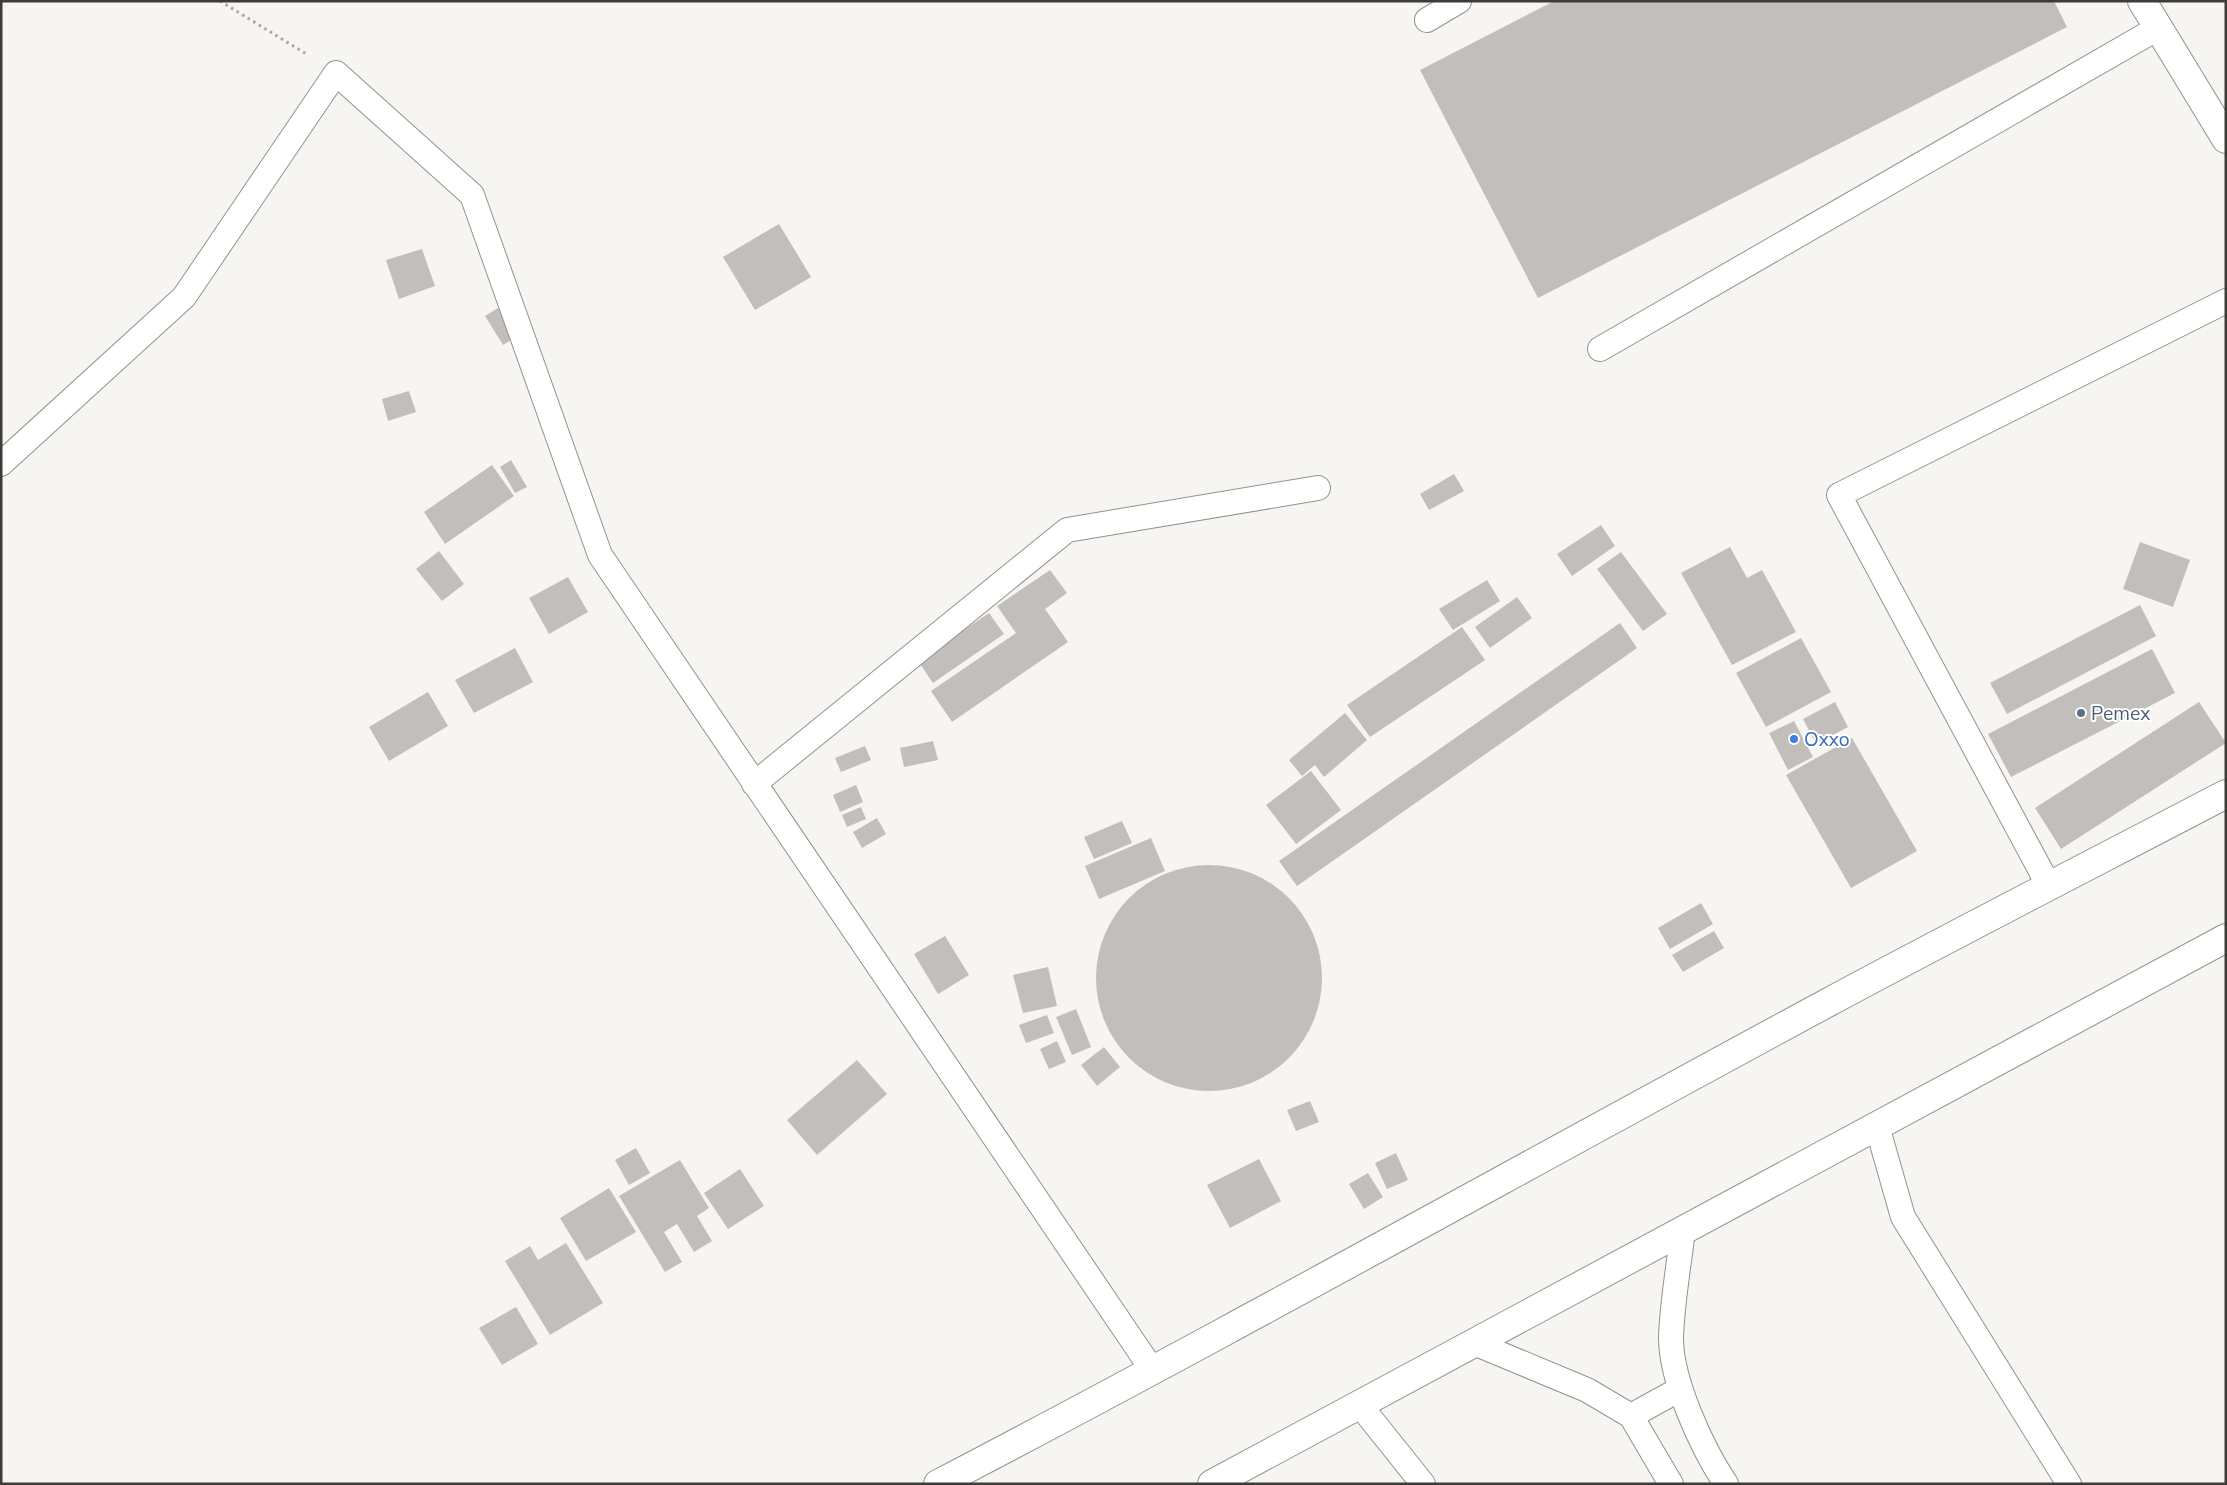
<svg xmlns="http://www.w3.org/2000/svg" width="2227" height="1485" viewBox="0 0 2227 1485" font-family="Mulish,sans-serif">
  <rect width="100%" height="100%" fill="#f7f5f1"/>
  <!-- building -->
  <path fill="#c2bebc" d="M1554,1H2054L2067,27L1538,298L1420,70Z
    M779,224L811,277L755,310L723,257Z
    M422,249L435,286L399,299L386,260Z
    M498,308L516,337L503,345L485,316Z
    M409,391L416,412L388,421L382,399Z
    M511,460L527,487L515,493L500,467Z
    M492,465L514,496L445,544L424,512Z
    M1454,474L1464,491L1429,510L1420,494Z
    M1601,525L1615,546L1572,576L1557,554Z
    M2140,542L2190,560L2173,607L2123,589Z
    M1730,547L1747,578L1762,570L1796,632L1732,665L1681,573Z
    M439,551L464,584L442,601L416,569Z
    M1621,552L1667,614L1643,631L1597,569Z
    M1050,570L1067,593L1045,609L1068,642L952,722L931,691L1016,633L997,606Z
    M568,577L588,612L549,634L529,598Z
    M1487,580L1500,601L1453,630L1439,609Z
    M1517,597L1532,618L1490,648L1475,627Z
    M2140,605L2156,636L2007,714L1990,683Z
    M989,613L1004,634L933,683L918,661Z
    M1620,623L1637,648L1297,886L1279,861Z
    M1462,627L1485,660L1370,737L1347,705Z
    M1801,638L1831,692L1766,727L1736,673Z
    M515,648L533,682L474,713L455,680Z
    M2152,649L2175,693L2011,777L1988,734Z
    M428,692L448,726L389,761L369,727Z
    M1835,702L1848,727L1816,744L1803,719Z
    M2199,702L2226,743L2061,849L2035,808Z
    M1345,713L1367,740L1324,777L1315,765L1302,776L1289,760Z
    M1794,721L1813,757L1788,770L1769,733Z
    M1852,738L1917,851L1851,888L1786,775Z
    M933,741L938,760L904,767L900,748Z
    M865,746L871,760L841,772L835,758Z
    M1311,771L1341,810L1296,844L1266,805Z
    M856,785L863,802L840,812L833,795Z
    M861,807L866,819L847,827L842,815Z
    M877,818L886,834L862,848L853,832Z
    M1122,821L1132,843L1094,859L1084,837Z
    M1151,838L1165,871L1099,899L1085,866Z
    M1096 978a113 113 0 1 1 226 0a113 113 0 1 1-226 0Z
    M1701,903L1713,924L1670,949L1658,928Z
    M1714,931L1724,948L1683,972L1672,955Z
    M945,936L969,975L938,994L914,954Z
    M1048,967L1057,1006L1023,1013L1013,975Z
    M1076,1009L1091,1047L1072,1055L1056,1017Z
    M1047,1015L1054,1033L1026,1043L1019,1025Z
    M1057,1041L1066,1062L1049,1069L1040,1049Z
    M1104,1047L1120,1067L1097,1086L1081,1065Z
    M857,1060L887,1094L817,1155L787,1120Z
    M1310,1101L1319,1122L1296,1131L1287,1110Z
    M636,1148L650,1173L629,1185L615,1160Z
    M1396,1153L1408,1180L1387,1189L1375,1163Z
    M1259,1159L1281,1201L1230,1228L1207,1185Z
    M680,1160L709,1208L697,1216L712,1241L694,1252L677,1224L664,1232L682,1262L665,1272L619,1196Z
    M740,1169L764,1206L728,1229L704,1193Z
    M1368,1173L1383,1197L1364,1209L1349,1184Z
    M609,1188L636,1232L586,1261L560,1218Z
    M566,1243L603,1303L550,1335L505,1261L530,1246L538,1260Z
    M516,1307L538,1344L502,1365L479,1328Z"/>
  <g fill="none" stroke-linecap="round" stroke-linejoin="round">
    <!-- service casing -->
    <g stroke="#94928f" stroke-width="26">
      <path id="service" d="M1427,20L1459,1
        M1600,349L2158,28
        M1,464L184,297L336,73L472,195L600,555L1153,1371
        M754,784L1067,530L1318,488
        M2049,886L1839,495L2226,301
        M1877,1126L1903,1217L2069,1484
        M1683,1230C1679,1265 1672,1302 1671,1338C1671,1381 1702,1448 1726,1484
        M1474,1343L1587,1390L1631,1416L1671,1484
        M1359,1404L1423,1484
        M1631,1416L1680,1389"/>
    </g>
    <!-- minor casing -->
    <g stroke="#94928f" stroke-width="30">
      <path id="minor" d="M2142,1L2226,139"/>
    </g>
    <!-- trunk casing -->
    <g stroke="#94928f" stroke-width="30">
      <path id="trunk" d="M938,1484C1237,1328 1532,1162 1829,1002C1961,931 2094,863 2226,794
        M1212,1484L2226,938"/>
    </g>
    <!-- path -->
    <path stroke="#a9a7a4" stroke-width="3" stroke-dasharray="2.5 4" stroke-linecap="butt" d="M220,1L308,55"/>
    <!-- service -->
    <use href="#service" stroke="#fff" stroke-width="24"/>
    <!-- minor -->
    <use href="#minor" stroke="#fff" stroke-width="28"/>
    <!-- trunk -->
    <use href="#trunk" stroke="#fff" stroke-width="28"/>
  </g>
  <!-- markers -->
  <circle fill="#5c6f8a" stroke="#fff" stroke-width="2" cx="2081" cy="713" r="5"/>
  <circle fill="#3f7fe0" stroke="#fff" stroke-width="2" cx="1794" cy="739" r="5"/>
  <g text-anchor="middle" stroke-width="4" stroke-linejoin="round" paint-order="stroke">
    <!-- service labels -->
    <g font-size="19" fill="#4e5e75" stroke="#fff" text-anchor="start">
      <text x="2091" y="720">Pemex</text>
    </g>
    <!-- shop labels -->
    <g font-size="19" fill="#366cbe" stroke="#fff" text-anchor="start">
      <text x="1804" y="746">Oxxo</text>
    </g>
  </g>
  <!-- border -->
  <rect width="2227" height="1485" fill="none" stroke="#3d3c3b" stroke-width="5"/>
</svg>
